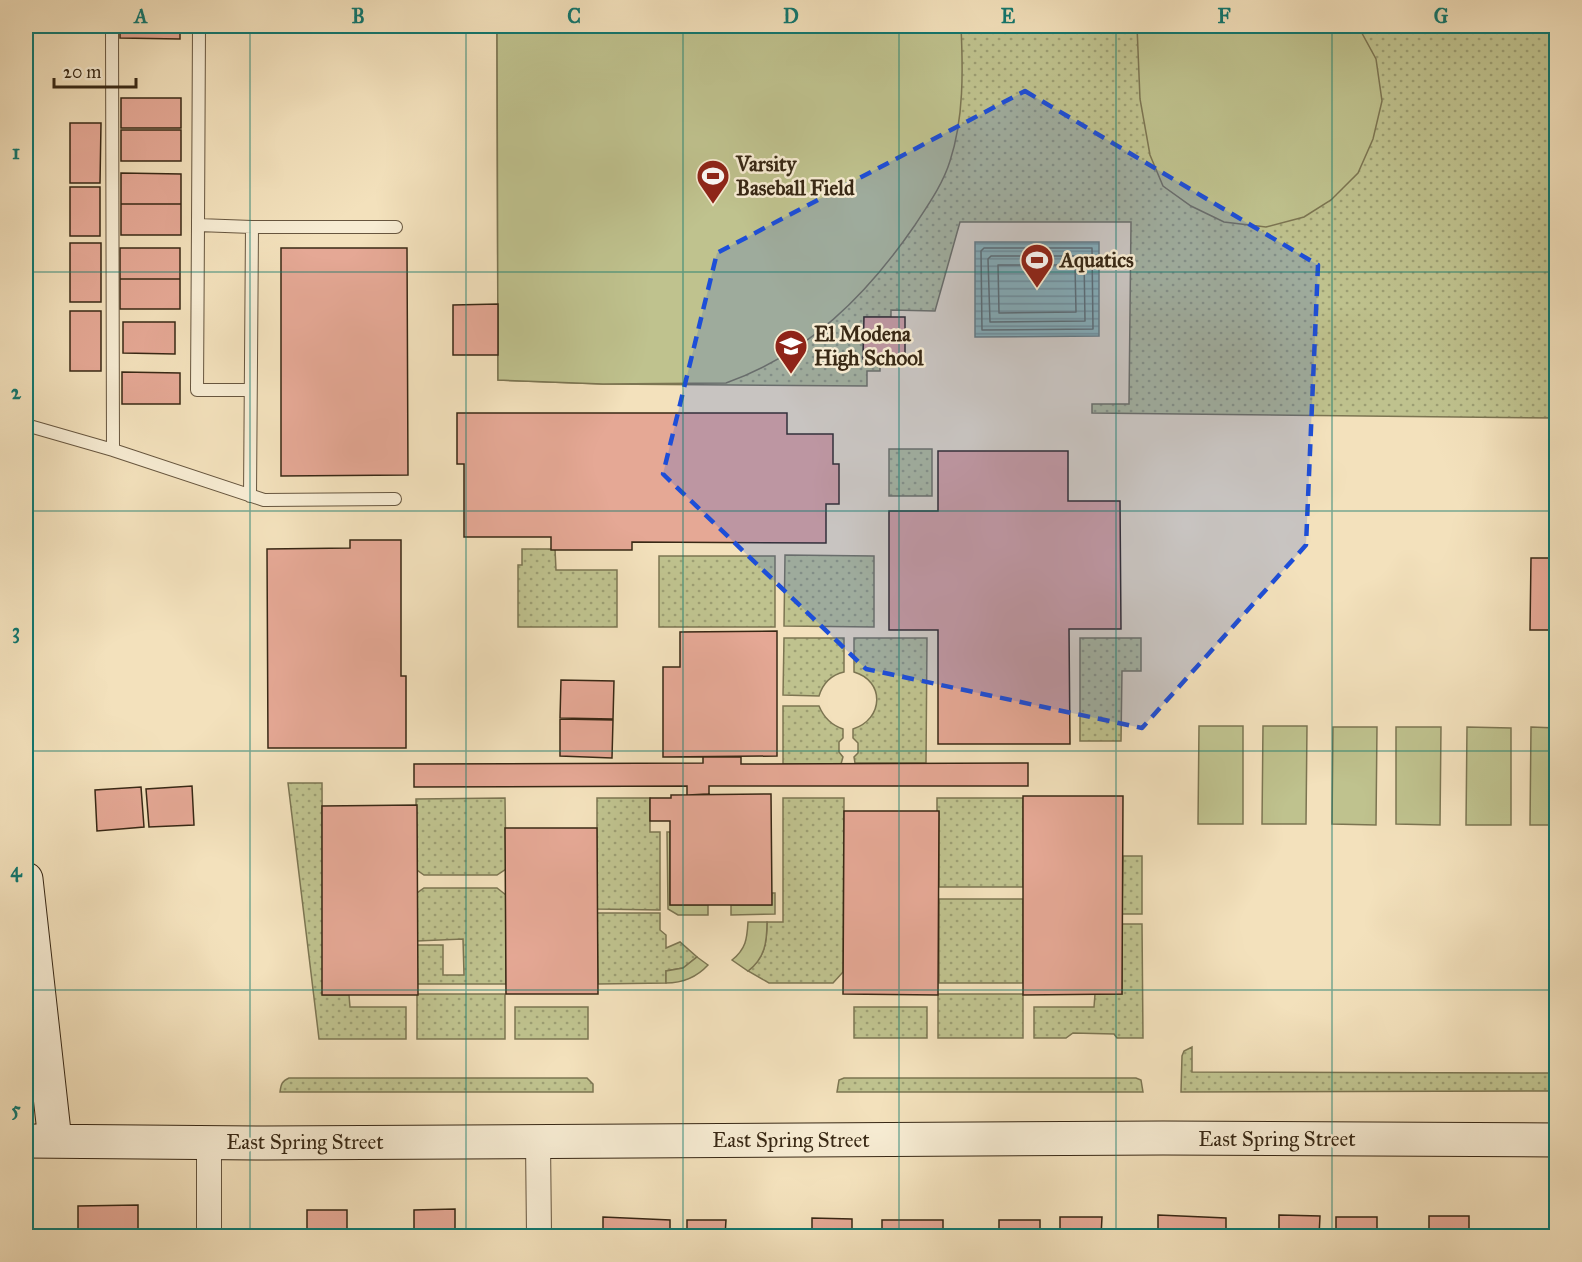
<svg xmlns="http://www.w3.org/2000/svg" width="1582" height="1262" viewBox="0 0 1582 1262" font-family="'IM FELL Great Primer',serif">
  <defs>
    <pattern id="grass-dots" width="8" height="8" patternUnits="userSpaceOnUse" patternTransform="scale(1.5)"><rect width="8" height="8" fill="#bfc28e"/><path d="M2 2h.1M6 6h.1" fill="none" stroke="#9c9e73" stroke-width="1.8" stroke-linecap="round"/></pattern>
    <pattern id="water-rules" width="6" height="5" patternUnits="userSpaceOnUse" patternTransform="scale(1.5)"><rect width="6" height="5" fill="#9cbeac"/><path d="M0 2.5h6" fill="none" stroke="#809a8b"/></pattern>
  </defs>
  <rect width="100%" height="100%" fill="#f3e1bc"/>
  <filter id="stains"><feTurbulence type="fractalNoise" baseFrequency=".00333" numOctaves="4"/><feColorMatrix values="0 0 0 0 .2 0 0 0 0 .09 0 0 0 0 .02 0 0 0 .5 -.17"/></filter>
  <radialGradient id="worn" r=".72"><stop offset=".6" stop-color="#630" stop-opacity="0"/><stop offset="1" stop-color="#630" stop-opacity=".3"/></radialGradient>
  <!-- grass -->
  <path fill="url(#grass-dots)" stroke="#7c7552" stroke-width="1.5" d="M497,26H1556V418L1092,413V404H1129L1131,222H960L935,311L891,310V317H864L863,359H880V371H867V386L603,384L498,380Z
    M889,449H932V496H889Z
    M522,549H555L556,570H617V627H518V565H522Z
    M785,555L874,556V627L784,626Z
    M659,556H775V627H659Z
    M784,638H844V672C831,675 823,683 819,696L783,695Z
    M854,638H927L926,763H855L854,757L858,753V743L853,738V729C884,719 885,681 854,672Z
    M1080,638H1141V671H1122L1121,741H1080Z
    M783,706H819C824,718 831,725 843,729V738L839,742V752L843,757L841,764H783Z
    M288,783H322L323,995H349L350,1007H406V1039H319Z
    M505,798L506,869L497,875H424L417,870L416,799Z
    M597,798H650V832H660V910L597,909Z
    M783,798H844L843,972L833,983H769L748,971C765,958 767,942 767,922H783Z
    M937,798H1023V887H939V812L937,811Z
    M1123,856H1142V914H1122Z
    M424,888H497L506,895V984H417V945H443V975H464L463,939L417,941V893Z
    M939,899H1023V983H939Z
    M597,913H660V930L666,935V948L680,942L697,957L683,968L666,971V983L598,984Z
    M1122,924H1142L1143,1038H1117L1114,1034L1073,1033L1066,1038H1034V1007H1094L1095,994H1122Z
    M417,994H505V1039H417Z
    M938,994H1023V1038H938Z
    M515,1007H588V1039H515Z
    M854,1007H927V1038H854Z
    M1192,1047V1072L1556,1073V1091L1181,1092L1182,1056L1184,1051Z
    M289,1078H587L593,1084V1092H280C281,1084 282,1081 289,1078Z
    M844,1078H1136L1141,1080L1143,1092H837L839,1080Z"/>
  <!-- green -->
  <path fill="#bfc28e" stroke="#7c7552" stroke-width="1.5" d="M497,26H961C963,70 964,118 950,161C943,184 928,205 915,225C867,295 808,354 726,383L603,384L498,380Z
    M1137,26H1358L1376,59L1382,101L1373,139L1358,173L1331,200L1304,217L1266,227L1224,222L1191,206L1163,186L1150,155L1140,99Z
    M1199,726H1243V824H1198Z
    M1263,726H1307L1306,824H1262Z
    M1333,727H1377L1376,825L1332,824Z
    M1396,727H1441L1440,825L1396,824Z
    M1467,727L1511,728V825H1466Z
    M1531,727L1556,728V825H1530Z
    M667,832H670V905H708V915H678L668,909Z
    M772,893H775V914L731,915V905H771Z
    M748,922H767C767,942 765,958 748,971L732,960C746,949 747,939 748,922Z
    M697,957L708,965C696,978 683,983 666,983V971L683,968Z"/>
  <!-- water -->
  <path fill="url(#water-rules)" stroke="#748270" stroke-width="1.5" d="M975,242H1099V336L975,337Z"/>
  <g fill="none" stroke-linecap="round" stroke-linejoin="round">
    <!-- shore -->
    <path stroke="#6a7360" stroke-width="1.5" d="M984,248H1092L1093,329L982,330L981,251Z
      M991,256H1084L1085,321L990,322L988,259Z
      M998,265H1075L1076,312L999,313Z"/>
  </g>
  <!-- building -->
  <path fill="#e5a895" stroke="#382815" stroke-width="1.5" d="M120,26H180V39L120,38Z
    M121,98H181V128H121Z
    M70,123H101L100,183H70Z
    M121,130H181V161H121Z
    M121,173L181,174V204H121Z
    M70,187H100V236H70Z
    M121,204H181V235H121Z
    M70,243H101V302H70Z
    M120,248H180V279H120Z
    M281,248H407L408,475L281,476Z
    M120,279H180V309H120Z
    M498,304V355H453V305Z
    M70,311H101V371H70Z
    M864,317H905V360L863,359Z
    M123,322H175V354L123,353Z
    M122,372L180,373V404H122Z
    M457,413H787V434H833V464H839V504H826V543L632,542V550H551V537H464V464H457Z
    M938,451H1068V501H1120L1121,629H1069L1070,744H938V630H889V511H938Z
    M350,540H401V676H406V748H268L267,549L350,548Z
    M1531,558H1556V630H1530Z
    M777,631V756L663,757V667H680V632Z
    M561,680L614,681L613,719L560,718Z
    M560,719L613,720L612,758L560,756Z
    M703,757H741V764L1028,763V786H709V794L687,795V786L414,787V764L703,763Z
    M192,786L194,825L149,827L146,789Z
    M141,787L144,827L97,831L95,790Z
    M771,794L772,905H670V821H650V798H671V795Z
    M1023,796H1123L1122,994L1023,995Z
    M417,805L418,995H322V806Z
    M844,811H939L938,995L843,994Z
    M505,828H597L598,994H506Z
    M138,1205V1231H150V1236H78V1206Z
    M455,1209V1236H414V1210Z
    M307,1210H347V1236H307Z
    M1158,1215L1226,1218V1236H1158Z
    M1279,1215L1320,1216L1319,1236H1279Z
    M1429,1216H1469V1236H1429Z
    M603,1217L670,1220V1236H603Z
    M1060,1217H1102L1101,1236H1060Z
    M1336,1217H1377V1236H1336Z
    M812,1218L852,1219V1236H812Z
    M687,1220H726L725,1236H687Z
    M882,1220H943V1236H882Z
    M999,1220H1040V1236H999Z"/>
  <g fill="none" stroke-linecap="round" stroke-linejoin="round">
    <!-- lane casing -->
    <g stroke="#67563f" stroke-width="14">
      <path id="lane" d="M199,26L198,225L252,227
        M198,225L197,390H250
        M26,425L113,450L112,26
        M113,450L264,500L395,499
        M250,496L252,227H396"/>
    </g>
    <!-- street casing -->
    <g stroke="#67563f" stroke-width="26">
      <path id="street" d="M538,1141L539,1236
        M209,1143V1236"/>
    </g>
    <!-- secondary casing -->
    <g stroke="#382815" stroke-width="35">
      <path id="secondary" d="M26,879L55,1141
        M26,1141L265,1143L1163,1138L1556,1140"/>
    </g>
    <!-- lane -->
    <use href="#lane" stroke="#f7ecd3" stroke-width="12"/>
    <!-- street -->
    <use href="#street" stroke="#f7ecd3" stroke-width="24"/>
    <!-- secondary -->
    <use href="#secondary" stroke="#f7ecd3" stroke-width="33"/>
  </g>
  <!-- marked area -->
  <path fill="#1d4ed8" fill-opacity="0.2" stroke="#1d4ed8" stroke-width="4.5" stroke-dasharray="12 8" stroke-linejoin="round" d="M1025,91L1318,265L1306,545L1142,728L866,669L663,474L717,253Z"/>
  <!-- grid -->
  <path fill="none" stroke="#0f766e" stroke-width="1.5" stroke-opacity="0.55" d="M250,26V1236M466,26V1236M683,26V1236M899,26V1236M1116,26V1236M1332,26V1236M26,272H1556M26,511H1556M26,751H1556M26,990H1556"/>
  <!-- icons -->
  <defs>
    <g id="stadium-pin" transform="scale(1.725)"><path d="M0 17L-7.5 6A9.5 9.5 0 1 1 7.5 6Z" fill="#8f2418" stroke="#f7ecd3"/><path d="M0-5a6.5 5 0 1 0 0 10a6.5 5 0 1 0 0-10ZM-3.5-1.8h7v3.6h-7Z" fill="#fff"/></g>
    <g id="school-pin" transform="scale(1.725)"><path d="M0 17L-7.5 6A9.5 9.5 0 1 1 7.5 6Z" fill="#8f2418" stroke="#f7ecd3"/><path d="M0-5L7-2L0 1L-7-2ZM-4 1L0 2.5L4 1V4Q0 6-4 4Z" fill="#fff"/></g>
  </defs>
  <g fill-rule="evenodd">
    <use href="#stadium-pin" x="713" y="176"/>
    <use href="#stadium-pin" x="1037" y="260"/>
    <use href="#school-pin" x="791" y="346"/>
  </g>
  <g text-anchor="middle" stroke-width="5" stroke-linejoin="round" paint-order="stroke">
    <!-- poi labels -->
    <g font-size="21" font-weight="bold" fill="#382815" stroke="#f7ecd3" text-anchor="start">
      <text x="736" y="171">Varsity<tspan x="736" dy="24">Baseball Field</tspan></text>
      <text x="1060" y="267">Aquatics</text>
      <text x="814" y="341">El Modena<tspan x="814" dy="24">High School</tspan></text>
    </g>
    <!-- street labels -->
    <g font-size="21" fill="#382815" stroke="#f7ecd3">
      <text x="1277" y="1146">East Spring Street</text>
      <text x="791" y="1147">East Spring Street</text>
      <text x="305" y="1149">East Spring Street</text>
    </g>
  </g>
  <!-- margin -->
  <rect width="1582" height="1262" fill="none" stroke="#f3e1bc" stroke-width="66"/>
  <!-- scale -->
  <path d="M54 78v9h82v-9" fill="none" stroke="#382815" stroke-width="3"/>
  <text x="63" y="78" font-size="18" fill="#382815" stroke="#f7ecd3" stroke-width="4.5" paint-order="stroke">20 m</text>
  <rect x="33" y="33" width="1516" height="1196" fill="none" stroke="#0f766e" stroke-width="2"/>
  <g font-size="20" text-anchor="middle" font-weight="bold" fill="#0f766e">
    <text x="141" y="23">A</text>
    <text x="358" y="23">B</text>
    <text x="574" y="23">C</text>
    <text x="791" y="23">D</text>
    <text x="1008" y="23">E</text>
    <text x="1224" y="23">F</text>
    <text x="1441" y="23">G</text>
    <text x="16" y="159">1</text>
    <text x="16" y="399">2</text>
    <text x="16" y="638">3</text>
    <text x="16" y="877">4</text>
    <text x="16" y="1116">5</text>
  </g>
  <rect width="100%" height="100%" filter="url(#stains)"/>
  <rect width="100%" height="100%" fill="url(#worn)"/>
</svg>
